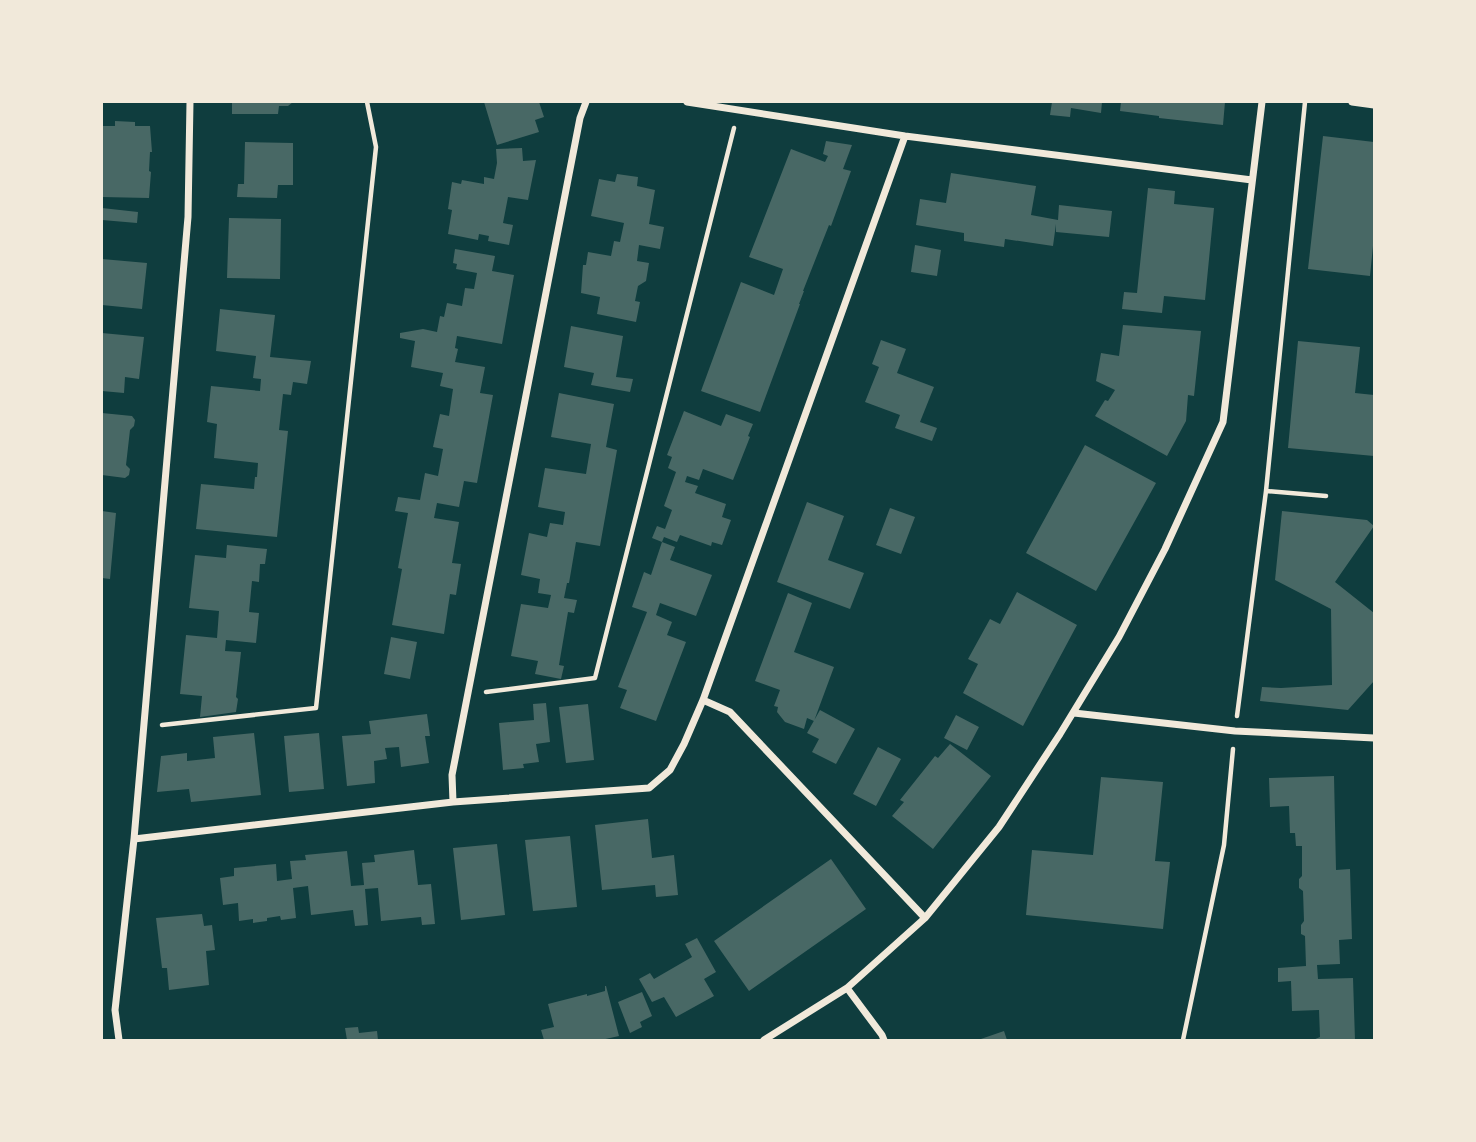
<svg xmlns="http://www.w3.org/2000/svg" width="1476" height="1142" viewBox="0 0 1476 1142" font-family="Jost,sans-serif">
  <rect width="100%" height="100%" fill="#0f3d3e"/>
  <!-- building -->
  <path fill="#486865" d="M232,102H293L288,106H279L278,114H232Z
    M484,102H539L544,117L535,120L539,132L497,145Z
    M1052,102H1102L1101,113L1071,108L1070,117L1050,115Z
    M1121,102H1225L1223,125L1159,118V116L1120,111Z
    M115,121L135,122V126H150L152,152H150L149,171L151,172L149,198L102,197V126H115Z
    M1323,136L1374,142V236L1370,276L1308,269Z
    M826,141L852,145L843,169L851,171L831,226L829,225L803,291H804L799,304H800L760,412L701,391L741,282L774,295L783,269L749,257L791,149L825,162L828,156L823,154Z
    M245,142L293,143V185H278L277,198L237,197L238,184H244Z
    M522,148L523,161L536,160L528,200L508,197L503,223L513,225L509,245L488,241L489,236L479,234L478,240L448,234L452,210L448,209L452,182L461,184L462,180L484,184V177L494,179L497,163L496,149Z
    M951,173L1036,186L1031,215L1058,220L1059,205L1112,211L1109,237L1056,232V224L1053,246L1005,239L1004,247L964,241V233L916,225L920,199L946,203Z
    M617,174L638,177L637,186L655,190L649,224L664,227L660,249L639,245L637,261L649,263L646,281L638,286L635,301L640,302L636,322L597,314L600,297L581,293L583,265H586L588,252L611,256L614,241L620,242L624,223L591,216L599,179L615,182Z
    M1148,188L1175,191L1174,204L1214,208L1205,300L1164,296L1162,313L1122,309L1124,292L1137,293Z
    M102,208L138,212L137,223L102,220Z
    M229,218L281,219L280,279L227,278Z
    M915,245L941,250L937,276L911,272Z
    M455,249L495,256L492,271L514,275L502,344L457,336L455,348L458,349L455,362L485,367L480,393L493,395L477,483L464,481L459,507L437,503L434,518L459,522L452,563L461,564L456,595L450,594L444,634L392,625L402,569L398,568L408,513L395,511L398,497L420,500L425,473L438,476L443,449L433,447L440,414L449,416L453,389L440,386L443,373L411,367L415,341L400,338V333L423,329L437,332L440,316L444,317L447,303L462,306L465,288L474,289L477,273L456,269L457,264L453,263Z
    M102,259L147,263L142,309L102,305Z
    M220,309L275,315L270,357L311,361L307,384L293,382L291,395L283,394L279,430L288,431L277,537L196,529L201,484L254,489L255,477H257L258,463L214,458L217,424L207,422L211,386L260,391L261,379L253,378L256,356L216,351Z
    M1123,325L1201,331L1194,396L1188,395L1186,421L1167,456L1095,416L1105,400L1108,401L1115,390L1096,381L1101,353L1119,356Z
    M571,326L623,336L616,377L633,379L630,392L591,385L594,373L564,367Z
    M102,333L144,337L139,379L125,377L124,393L102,391Z
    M881,340L906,349L897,373L934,387L920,422L937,428L932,441L895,428L900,415L865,402L879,367L872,364Z
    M1298,341L1360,347L1355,393L1374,395V456L1288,448Z
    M559,393L614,404L606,447L617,450L600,546L576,542L569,583H567L564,598L577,600L574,613L568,612L559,665L564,666L561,679L535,674L538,661L511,656L521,604L548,608L551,595L538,593L540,579L521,575L529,533L547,537L550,523L563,525L565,512L538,507L545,468L586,474L591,444L551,437Z
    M684,411L721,426L726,414L753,424L748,436L750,437L733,480L703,469L699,480L687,476L685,482L698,486L695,493L726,504L722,517L731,520L722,545L712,542L711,546L680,535L677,542L664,537L662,542L675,547L670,560L712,575L696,616L660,603L656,615L672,622L667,635L686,642L656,721L620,708L627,690L618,687L647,612L632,607L644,572L651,575L662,542L652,538L657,526L665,529L672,510L664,506L676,472L668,468L672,457L667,455Z
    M102,413L132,416L135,420L134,426L130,430L126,465L130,469L129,475L125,478L102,475Z
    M1085,445L1156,483L1096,591L1026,553Z
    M807,502L844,516L828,560L864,573L850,609L777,582Z
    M890,508L915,517L901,554L876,545Z
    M102,511L116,513L110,579L102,578Z
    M1282,511L1367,520L1374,526L1335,582L1374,613V681L1348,710L1260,701L1262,687L1281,688L1332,685L1331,609L1275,580Z
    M227,545L267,549L265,564H260L259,582L252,581L249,612L259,613L256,643L226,640L225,651L241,652L236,697L238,699L236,712L200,717L202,696L180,694L186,635L217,638L219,611L189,608L195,555L226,558Z
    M1017,592L1077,625L1023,726L963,693L978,664L968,659L990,619L1000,624Z
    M788,593L812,603L794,652L834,667L814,721L807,718L804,729L785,722L777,712L778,707L774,706L780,690L755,681Z
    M391,637L417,642L410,679L384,674Z
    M546,703L550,742L536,744L539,762L523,764L524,768L503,770L499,723L534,720L533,704Z
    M588,704L594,760L566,763L559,707Z
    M820,710L855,729L836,764L812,752L819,739L807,733Z
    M427,714L430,736H425L429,763L401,767L399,747L385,748L387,759L374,761L375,783L347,786L342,736L371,734L369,721Z
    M956,715L979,727L967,750L944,738Z
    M254,733L261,795L191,802L189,789L157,792L161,756L187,753V761L215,758L213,737Z
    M319,733L324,789L289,792L284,736Z
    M950,744L991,776L933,849L892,816L904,802L900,800L935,756L938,758Z
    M878,747L901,759L876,806L853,794Z
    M1334,776L1336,870L1350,869L1352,939L1339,940L1340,964L1317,965L1318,979L1353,978L1355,1040H1313L1320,1037L1319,1010L1292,1011L1291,981L1278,982V968L1306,966L1305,936L1301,934V925L1304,921L1303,891L1299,888V879L1302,876V846H1296L1295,833H1290L1289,806L1270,807L1269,778Z
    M1101,777L1163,782L1155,861L1170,862L1163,929L1026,915L1032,850L1093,855Z
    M648,819L652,858L674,855L678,895L656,897L655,885L602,890L595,825Z
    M570,836L577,907L533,911L525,840Z
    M497,844L505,915L461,920L453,848Z
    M414,850L418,885L431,884L435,924L422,925L421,917L381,921L378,888L365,889L368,925L355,926L353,910L311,915L308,886L293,888L296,918L281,920L280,916L267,918V921L253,923V919L239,921L238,903L223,905L220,878L234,876V868L276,864L277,881L292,879L290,861L306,860L305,855L347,851L351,886L364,885L362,863L375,862L374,855Z
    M831,859L866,909L749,991L714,941Z
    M202,914L204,926L212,925L215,950L206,951L209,985L169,990L167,968H162L156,918Z
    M697,938L716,972L704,979L714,996L676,1017L664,997L652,1002L639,979L650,973L654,979L692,957L685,944Z
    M605,986H606L619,1036L601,1040H544L541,1030L554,1027L548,1004L587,994V996L605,991Z
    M642,992L652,1016L640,1022L642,1027L630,1033L618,1002Z
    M358,1027L359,1033L377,1031L378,1040H347L345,1028Z
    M1004,1031L1007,1040H978Z"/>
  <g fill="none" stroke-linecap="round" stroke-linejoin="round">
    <!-- path -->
    <path stroke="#f1e9da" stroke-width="4.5" d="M1266,491L1326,496
      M486,692L595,678L734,128
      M1237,716L1266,491L1305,102
      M162,725L316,708L376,147L367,102
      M1183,1040L1224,845L1233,749"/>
    <!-- minor -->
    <path stroke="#f1e9da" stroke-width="7" d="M687,102L905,136L1252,180
      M1352,102L1374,105
      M703,700L730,712L925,918
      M1074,713L1235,731L1374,738
      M453,802L452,775L580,118L586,102
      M134,839L453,802L649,788L670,770L684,744L703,700L905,136
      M847,988L882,1035L884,1040
      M119,1040L115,1010L134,839L188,217L190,102
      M764,1040L847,988L925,918L999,827L1060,734L1119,637L1165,549L1223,422L1262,102"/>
  </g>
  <!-- border -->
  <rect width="1476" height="1142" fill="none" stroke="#f1e9da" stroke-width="206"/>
</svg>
